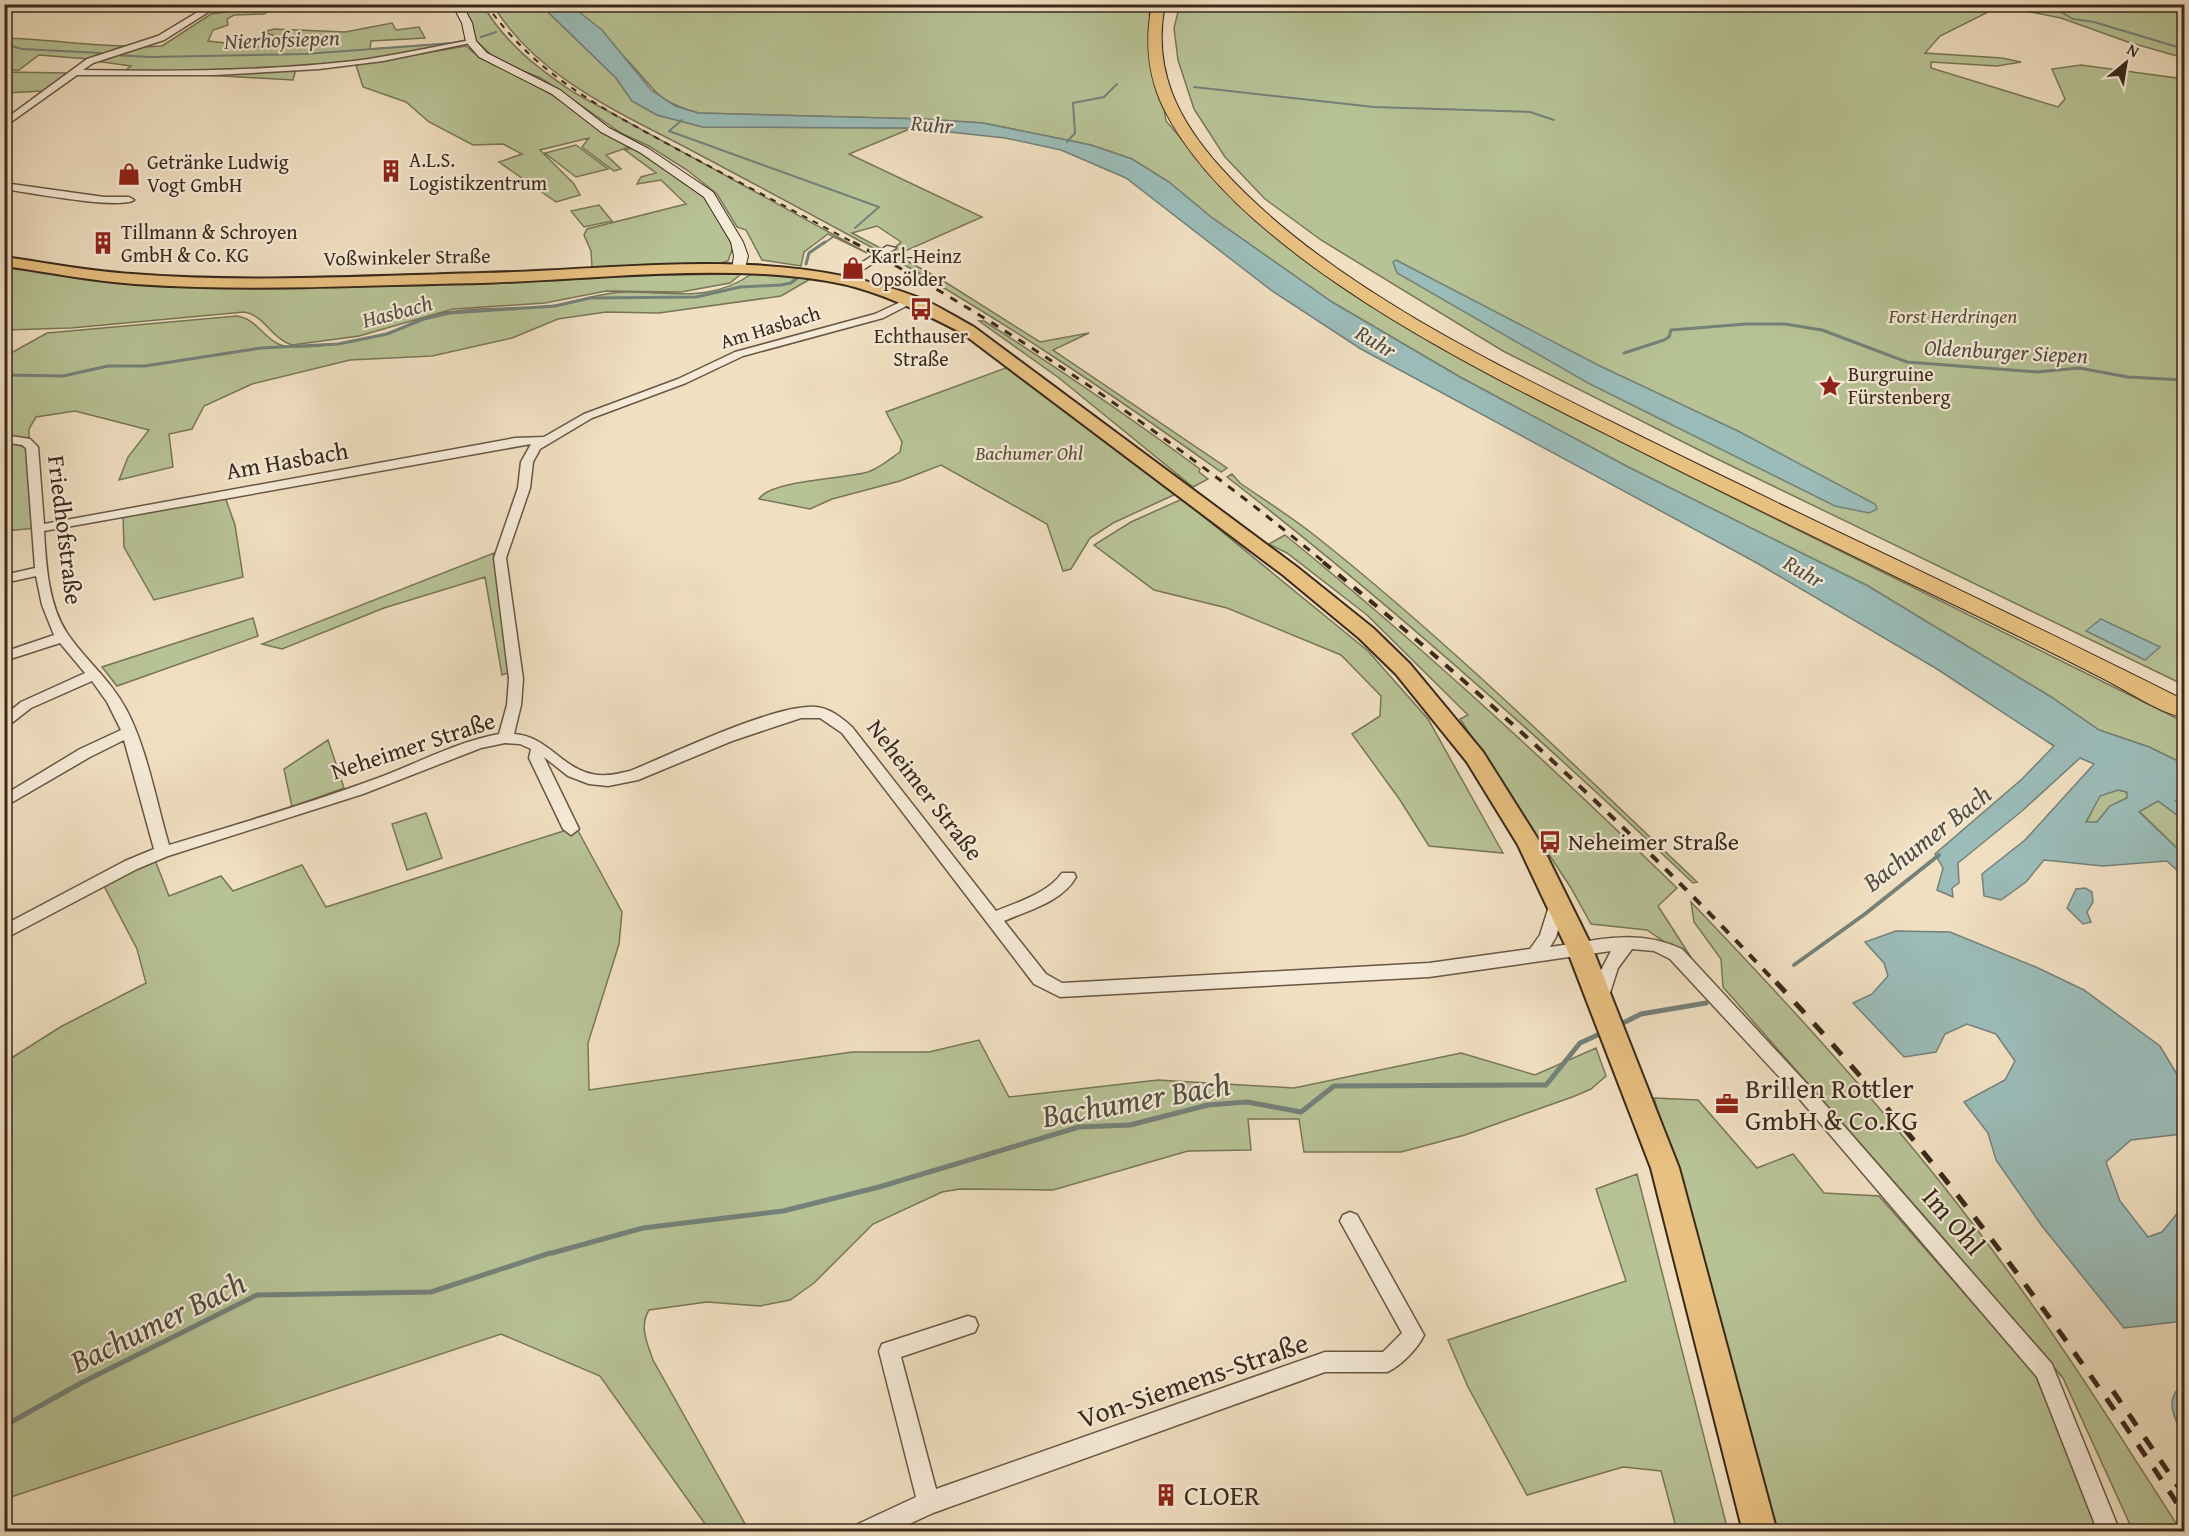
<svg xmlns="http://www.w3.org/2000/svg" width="2189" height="1536" viewBox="0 0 2189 1536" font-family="'Gentium Book Plus',serif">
  <rect width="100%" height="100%" fill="#f0dfc1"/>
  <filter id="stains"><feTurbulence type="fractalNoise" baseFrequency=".00333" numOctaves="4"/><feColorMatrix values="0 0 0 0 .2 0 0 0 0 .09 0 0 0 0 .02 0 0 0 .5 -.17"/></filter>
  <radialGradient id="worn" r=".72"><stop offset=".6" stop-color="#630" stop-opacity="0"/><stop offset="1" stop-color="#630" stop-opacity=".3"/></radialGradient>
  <!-- green -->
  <path fill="#b7c295" stroke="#787658" stroke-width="1.5" d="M279,4L359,5L341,11L272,9L264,14L234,15L227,19L228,25L213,30L208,41L262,47L282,46V38L263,32L274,29L345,32L392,23L396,30L419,27L425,38L371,41L370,49L457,43L355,62L184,73H122L131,66L95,61L142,47L162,46L211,14Z
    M1180,4L2184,5V58L2128,42L2061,18L2015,9L1992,10L1940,36L1925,53L2002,58L2021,62L1997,66L1931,62V68L2058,107L2065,99L2052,69L2081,65L2184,79V685L1709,455L1503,351L1321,240L1265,199L1225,157L1194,109L1178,60L1174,28Z
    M460,5H483C505,43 536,67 573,92L867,253L828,234L804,252L801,266L762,260L746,230L737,227L717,194L687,170L649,146L621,133L541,78L498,61L476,41Z
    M493,5H544L547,11L616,78L632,101L657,115L703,127L912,128L849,154L982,217L896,255L942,280L1040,342L1089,333L1053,350L1227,468L1221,472C1113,395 1003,320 887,255L901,242L877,226L852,233L884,250L880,252C820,219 760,187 700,155C626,115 538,80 493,5Z
    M570,5H1148L1166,121L1238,205L1324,271L1464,359L1673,468L2184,722V764L2149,747L2099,730L2051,697L1868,586L1630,468L1460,377L1332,302L1211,217L1169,182L1132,159L1091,145L983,123L923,119L699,113C650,100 655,86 623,56C606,39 585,23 570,5Z
    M5,38C47,39 89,46 131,46L89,59L39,55L19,70H5Z
    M466,46C488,67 518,73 543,89C573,107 598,130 629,147L606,155L621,169L614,171L582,147L589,138L540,150L574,184L580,195L556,202L499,162L522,154L503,144L473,145L429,122L406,102L363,87L356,65Z
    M296,69L293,80L205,75Z
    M5,72L67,73L68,74L44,91L5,93Z
    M576,145L608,169L576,177L545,153Z
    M633,148L711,202L733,247L728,261L713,265L592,267L591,251L584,235L587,229L686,204L661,180L637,184L641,177L656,173L625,150Z
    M599,205L612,221L584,227L571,211Z
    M5,265L146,283L741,274L730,283L681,292L606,291L545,303L453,309L359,336L292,345C273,340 263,314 244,312L71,328L5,330Z
    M753,273L812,278L781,296L659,313L606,312L558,319L512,338L432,356L350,360L252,384L204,406L192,429L169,434L173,467L119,480L128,457L149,430L75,411L36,417L29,429V440L5,435L4,357L47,333L237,316C259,319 267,346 290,347C323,348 363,341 394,331C404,327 413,322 423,318C465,305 507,310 550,306C575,303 599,292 626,292C673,292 711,303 753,273Z
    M979,321H984C1058,368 1130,417 1200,469L1199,472L1208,479L1193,487L1059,378Z
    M1011,366L1178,493L1113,523L1090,538L1071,569L1063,571L1047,524L941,465L900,481L832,499L810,509L759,499C770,480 845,479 868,472C880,468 890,459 900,452L902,442L886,412Z
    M4,441L29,448L37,528L5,531Z
    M1232,474L1240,483C1266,501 1293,518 1318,538C1451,644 1574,765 1697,882L1693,883C1543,740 1390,603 1227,477Z
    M225,497L235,525L243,577L154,600L124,547L123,515Z
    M1182,499L1368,651L1428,719L1503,853L1429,846L1400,800L1352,734L1380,716L1381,696L1341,655L1227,608L1154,590L1094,545L1131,522Z
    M1285,535C1422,646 1550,765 1677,888L1658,906L1694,962L1647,930L1591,924L1571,888L1460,719L1468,715L1367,615L1287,553L1269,544Z
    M494,553L511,672L502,675L485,577L384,608L282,649L262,644Z
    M253,618L258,636L117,686L102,667Z
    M328,740L344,788L292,807L284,769Z
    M2118,790L2127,792V798L2110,806L2097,822L2086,823L2100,795Z
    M2158,801L2184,820V855L2139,811Z
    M426,813L442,858L407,870L392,824Z
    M576,827L622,912L619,944L588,1043L589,1090L852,1052H929L979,1040L1009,1097L1158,1080L1294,1088L1461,1053L1535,1075L1596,1048L1606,1076L1591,1089L1575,1096L1465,1135L1401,1152H1304L1299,1119H1248L1251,1150L1188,1151L1053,1190L960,1189L942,1192L873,1224L814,1283L790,1300L760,1306L707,1302L649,1310C639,1326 647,1343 653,1360L749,1531H710L600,1376L501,1334L5,1499V1062L62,1026L146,983L137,949L104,886L155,860L169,896L221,876L233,891L302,865L326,907Z
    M1691,902C1801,1017 1908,1134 2002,1263C2066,1349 2123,1441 2181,1531H2133L2063,1378L1939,1233L1723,987L1721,959L1694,922Z
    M1654,1098L1698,1100L1757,1168L1793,1154L1824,1193L1879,1196L2035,1374L2099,1531H1777Z
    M1637,1174L1728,1531H1677L1661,1471L1623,1467L1527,1495L1468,1387L1448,1340L1626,1281L1596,1189Z"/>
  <!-- water -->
  <path fill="#9bbcb8" stroke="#748179" stroke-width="1.5" fill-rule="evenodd" d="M544,5H570L602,30L651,90L675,106L698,113L923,119L983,123L1091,145L1132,159L1169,182L1211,217L1332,302L1460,377L1630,468L1868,586L2051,697L2099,730L2149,747L2184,764V803L2176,801L2184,810V820L2158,801L2139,812L2184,855V877L2167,861L2103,866L2044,860L2026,882L2001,900L1984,896L1982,874L2025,840L2094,764L2080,758L2022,811L1958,863L1959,883L1952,888L1953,897L1937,890L1943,868L1935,854L2022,779L2054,746L1937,669L1757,563L1361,349L1272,291L1126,178L1061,150L1005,138L912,128L703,127L657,115L632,101L616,78L547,11ZM2118,790L2127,792V798L2110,806L2097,822H2086L2100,796Z
    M1396,260L1600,366L1738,431L1875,504L1877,509L1869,513L1835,506L1588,383L1397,273L1393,262Z
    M2101,619L2160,647L2145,660L2086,631Z
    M2085,888L2092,892L2093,902L2087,912L2091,922L2083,924L2067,908L2076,889Z
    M1896,931L1950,932L2036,967L2084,990L2160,1046L2184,1086L2182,1134L2131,1140L2106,1162L2120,1201L2148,1237L2162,1232L2184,1205V1321L2124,1328L2042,1226L1996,1160L1988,1133L1964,1102L2005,1080L2015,1061L1996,1034L1967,1024L1945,1034L1936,1052L1904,1057L1853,1003L1872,994L1888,976L1884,963L1865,942Z
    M2184,1385V1435C2174,1420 2163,1396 2184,1385Z"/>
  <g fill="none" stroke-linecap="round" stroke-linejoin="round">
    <!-- stream-far3 -->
    <path stroke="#748179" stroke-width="2" d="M2032,4L2054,8L2073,19L2094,22L2184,49
      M1792,11L1793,4
      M481,37L496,32
      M4,44L22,49L100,53
      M112,55L151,57L305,54L453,43
      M1194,87L1374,107L1530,112L1554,120
      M682,120L669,131L879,207L855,228
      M1067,142L1075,133L1073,103L1104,97L1117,84
      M823,244L833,237"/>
    <!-- stream-far2 -->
    <path stroke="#748179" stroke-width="3" d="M806,264L809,253L825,242
      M1624,353L1664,340L1669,337L1671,330L1746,324H1785L1822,330L1907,362L2037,372L2079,368L2128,377L2184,380
      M4,375L63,376L108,366H145L261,348L338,344L387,334L424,319L450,313L555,306L590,298L696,297L740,287L781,285L791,283L797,278"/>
    <!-- stream-far1 -->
    <path stroke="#748179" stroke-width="4" d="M1794,965L1865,914L1939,855"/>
    <!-- stream -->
    <path stroke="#748179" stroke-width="5" d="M1619,1025L1641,1014L1706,1003
      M552,1253L643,1228L783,1211L879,1187L1079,1127L1130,1125L1208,1105L1247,1102L1301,1112L1334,1086L1546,1085L1580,1043L1602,1033
      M4,1426L81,1383L257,1295L431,1292L550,1253"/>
    <!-- minor casing -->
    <g stroke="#685644" stroke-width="3">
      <path id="minor" d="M211,4H221L164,40L93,63L83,70C174,72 264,71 354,61C393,56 432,47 471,40L475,42L383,61L319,69L215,75H77L4,127V120L87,59L158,36Z
        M4,183L104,197H129L134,200C120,210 26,192 4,189Z
        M887,246L896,248L846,281L837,279Z
        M909,298L918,300L883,318L743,356L686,383L592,418L540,449L533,462L530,488L506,558L523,679L521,705L514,734C547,736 562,768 592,774C605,777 617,774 630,771C672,754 774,704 816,707C830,708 842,718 852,727L996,911C1018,902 1048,893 1062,873H1074L1076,877C1062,902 1029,910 1004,921L1046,974L1062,983L1429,963L1530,949L1540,935L1550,903L1552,899H1564L1566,903L1556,937L1550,947C1599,940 1636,928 1682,949L1809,1086L2052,1364L2120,1532H2098L2037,1377L1797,1096L1670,959L1654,951L1632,949L1618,968L1607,1002L1601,1004L1595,1002L1592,997L1599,974L1611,951L1429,977L1060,997L1034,984L842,733L820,718H801L732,741L638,780L608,786L589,784L568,776L544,757L579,829L571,835L563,829L529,758L531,749L520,744L505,743L481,748L363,794L168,856L137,869L4,939V925L125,861L154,849L124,740L90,757L4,807V795L80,749L121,730L107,702L92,681L31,708L4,729V716L21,702L85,673L60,643L4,661V652L54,635L42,605L36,576L4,583V575L35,568L26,448L22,445L4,442V435L30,439L38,447L44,524L515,438L544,437L584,414L678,379L735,352L875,314ZM531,444L521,462L518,488L494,558L509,679L507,705L499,734C456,742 418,763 378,778C310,803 239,824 169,845C156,801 147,748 126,709C110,679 85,660 67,633C48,604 46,564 44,531Z
        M1350,1212L1357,1215L1424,1335C1418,1348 1401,1366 1387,1372H1325L933,1513L892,1532H855L858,1524L916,1497L879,1351L882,1344L968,1316L975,1318L978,1325L975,1332L901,1357L936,1489L1325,1352H1383L1402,1333L1340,1221L1343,1215Z"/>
    </g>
    <!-- secondary casing -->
    <g stroke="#3a291b" stroke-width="2">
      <path id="secondary" d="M452,4H462L472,23L476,41L487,53L560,90L609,128L649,149L713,192L743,242L748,256L744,272L739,273L732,269L734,256L731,242L704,197L641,153L601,132L552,94L479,57L466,42L462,23Z"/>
    </g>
    <!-- primary casing -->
    <g stroke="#3a291b" stroke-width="4">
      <path id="primary" d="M4,257C47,263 89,271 132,274C247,283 366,276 482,273C627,270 777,244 917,297C936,304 955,317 974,327L1297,567L1373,628L1410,664L1483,752L1541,844L1592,947L1679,1168L1777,1532H1743L1651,1168L1566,947L1518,845L1467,762L1396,674L1359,638L1283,575L962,333C927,315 894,298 855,287C826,279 794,276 764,274C669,269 575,280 481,283C366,285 250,292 135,284C91,281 48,272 4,266Z"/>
    </g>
    <!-- motorway casing -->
    <g stroke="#3a291b" stroke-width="2">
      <path id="motorway" d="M1152,4H1165C1152,70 1178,120 1221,168C1326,285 1499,366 1638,435C1820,525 2004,609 2184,700V718C2156,711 2128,691 2102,678C2037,645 1972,613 1907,582C1811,535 1714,488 1618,440C1476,369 1235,253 1163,107C1147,73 1145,40 1152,4Z"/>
    </g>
    <!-- minor -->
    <use href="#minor" fill="#f5ead7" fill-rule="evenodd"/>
    <!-- secondary -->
    <use href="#secondary" fill="#f5ead7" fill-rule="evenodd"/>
    <!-- primary -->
    <use href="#primary" fill="#e8c080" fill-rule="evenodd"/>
    <!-- motorway -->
    <use href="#motorway" fill="#e8c080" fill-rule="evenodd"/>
    <!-- rail-far3 -->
    <path stroke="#3a291b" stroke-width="2" stroke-dasharray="6 6" stroke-linecap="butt" d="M486,4C536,76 602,108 677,149C737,181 796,212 856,244"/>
    <!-- rail-far2 -->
    <path stroke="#3a291b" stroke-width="3" stroke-dasharray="8 8" stroke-linecap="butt" d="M853,242C1021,333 1178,442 1325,563"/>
    <!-- rail-far1 -->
    <path stroke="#3a291b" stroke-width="4" stroke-dasharray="10 10" stroke-linecap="butt" d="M1323,562C1483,692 1636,833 1777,984"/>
    <!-- rail -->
    <path stroke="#3a291b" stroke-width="5" stroke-dasharray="14 14" stroke-linecap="butt" d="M1776,982C1929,1146 2061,1326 2184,1514
      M2113,1391L2184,1495"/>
  </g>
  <!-- icons -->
  <defs>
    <g id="building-bare" transform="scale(1.8)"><path d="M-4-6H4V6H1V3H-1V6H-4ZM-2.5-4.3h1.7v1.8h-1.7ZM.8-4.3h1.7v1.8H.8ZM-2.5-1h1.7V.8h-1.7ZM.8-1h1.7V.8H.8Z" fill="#8f2418" stroke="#f5ead7" stroke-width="2.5" paint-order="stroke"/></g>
    <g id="shop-bare" transform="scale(1.8)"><path d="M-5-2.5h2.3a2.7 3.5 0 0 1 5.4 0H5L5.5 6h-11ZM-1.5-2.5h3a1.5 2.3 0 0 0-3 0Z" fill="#8f2418" stroke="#f5ead7" stroke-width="2.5" paint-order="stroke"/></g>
    <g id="bus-bare" transform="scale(1.8)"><path d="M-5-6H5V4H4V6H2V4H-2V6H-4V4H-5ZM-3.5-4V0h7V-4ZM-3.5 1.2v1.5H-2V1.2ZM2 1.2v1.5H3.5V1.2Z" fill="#8f2418" stroke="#f5ead7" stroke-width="2.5" paint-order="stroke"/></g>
    <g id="sight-bare" transform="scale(1.8)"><path d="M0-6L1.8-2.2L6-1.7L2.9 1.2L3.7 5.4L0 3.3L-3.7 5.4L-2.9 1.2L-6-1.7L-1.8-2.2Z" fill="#8f2418" stroke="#f5ead7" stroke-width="2.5" paint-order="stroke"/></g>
    <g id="office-bare" transform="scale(1.8)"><path d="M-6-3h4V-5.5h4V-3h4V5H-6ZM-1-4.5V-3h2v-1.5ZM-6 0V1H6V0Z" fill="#8f2418" stroke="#f5ead7" stroke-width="2.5" paint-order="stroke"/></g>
  </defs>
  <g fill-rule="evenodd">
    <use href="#building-bare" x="391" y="171"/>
    <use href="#shop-bare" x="129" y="174"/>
    <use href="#building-bare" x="103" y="243"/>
    <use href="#shop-bare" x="853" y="268"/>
    <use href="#bus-bare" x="921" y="309"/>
    <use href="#sight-bare" x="1830" y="386"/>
    <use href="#bus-bare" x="1550" y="842"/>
    <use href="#office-bare" x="1727" y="1104"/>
    <use href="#building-bare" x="1166" y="1495"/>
  </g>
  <g text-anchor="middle" stroke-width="4.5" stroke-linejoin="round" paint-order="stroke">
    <!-- far-poi labels -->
    <g font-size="20" fill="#3a291b" stroke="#f5ead7" text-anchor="start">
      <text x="409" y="167">A.L.S.<tspan x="409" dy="23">Logistikzentrum</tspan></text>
      <text x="147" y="169">Getränke Ludwig<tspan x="147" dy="23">Vogt GmbH</tspan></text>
      <text x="121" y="239">Tillmann &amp; Schroyen<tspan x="121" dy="23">GmbH &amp; Co. KG</tspan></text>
      <text x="871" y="263">Karl-Heinz<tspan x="871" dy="23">Opsölder</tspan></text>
      <text x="921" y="343" text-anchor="middle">Echthauser<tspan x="921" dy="23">Straße</tspan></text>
      <text x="1848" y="381">Burgruine<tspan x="1848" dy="23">Fürstenberg</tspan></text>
    </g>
    <!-- far-street labels -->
    <g font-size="20" fill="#3a291b" stroke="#f5ead7">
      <text transform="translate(407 257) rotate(-1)" y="7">Voßwinkeler Straße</text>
      <text transform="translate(770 327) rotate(-17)" y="7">Am Hasbach</text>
    </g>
    <!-- far-park labels -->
    <g font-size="20" font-style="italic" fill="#594f3a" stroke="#f5ead7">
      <text x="1953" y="323">Forst Herdringen</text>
      <text x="1029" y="460">Bachumer Ohl</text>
    </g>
    <!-- far-water labels -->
    <g font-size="22" font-style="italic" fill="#524e42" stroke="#f5ead7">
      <text transform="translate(282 39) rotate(-2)" y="8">Nierhofsiepen</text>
      <text transform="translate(932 124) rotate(5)" y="8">Ruhr</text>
      <text transform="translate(397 311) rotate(-15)" y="8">Hasbach</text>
      <text transform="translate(1376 341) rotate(31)" y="8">Ruhr</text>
      <text transform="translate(2006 351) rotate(3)" y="8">Oldenburger Siepen</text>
      <text transform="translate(1804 571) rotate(31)" y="8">Ruhr</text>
    </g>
    <!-- street labels -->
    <g font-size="24" fill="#3a291b" stroke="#f5ead7">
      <text transform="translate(287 461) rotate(-10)" y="8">Am Hasbach</text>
      <text transform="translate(65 530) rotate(83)" y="8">Friedhofstraße</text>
      <text transform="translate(413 746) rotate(-18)" y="8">Neheimer Straße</text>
      <text transform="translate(925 790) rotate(52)" y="8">Neheimer Straße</text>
    </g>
    <!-- poi labels -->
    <g font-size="24" fill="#3a291b" stroke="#f5ead7" text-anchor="start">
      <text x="1568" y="850">Neheimer Straße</text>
    </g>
    <!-- water labels -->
    <g font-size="26" font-style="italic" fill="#524e42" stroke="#f5ead7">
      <text transform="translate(1927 838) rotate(-38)" y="9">Bachumer Bach</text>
    </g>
    <!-- near-poi labels -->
    <g font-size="28" fill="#3a291b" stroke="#f5ead7" text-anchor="start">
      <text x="1745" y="1098">Brillen Rottler<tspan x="1745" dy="32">GmbH &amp; Co.KG</tspan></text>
      <text x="1184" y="1505">CLOER</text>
    </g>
    <!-- near-street labels -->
    <g font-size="28" fill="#3a291b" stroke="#f5ead7">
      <text transform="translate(1954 1221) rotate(49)" y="10">Im Ohl</text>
      <text transform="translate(1193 1380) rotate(-19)" y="10">Von-Siemens-Straße</text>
    </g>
    <!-- near-water labels -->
    <g font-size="32" font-style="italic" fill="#524e42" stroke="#f5ead7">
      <text transform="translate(1136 1100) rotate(-10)" y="11">Bachumer Bach</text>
      <text transform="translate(158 1322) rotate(-26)" y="11">Bachumer Bach</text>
    </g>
  </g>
  <!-- margin -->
  <rect width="2189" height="1536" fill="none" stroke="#f0dfc1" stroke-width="24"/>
  <rect x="6" y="6" width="2177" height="1524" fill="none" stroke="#3a291b" stroke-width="3"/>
  <rect x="12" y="12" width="2165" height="1512" fill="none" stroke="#3a291b" stroke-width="1.5"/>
  <!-- north arrow -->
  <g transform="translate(2126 63) rotate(30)" stroke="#f5ead7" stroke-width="4.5" paint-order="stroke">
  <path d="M0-4.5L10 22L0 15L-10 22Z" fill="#3a291b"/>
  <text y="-9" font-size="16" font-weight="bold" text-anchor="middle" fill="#3a291b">N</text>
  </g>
  <rect width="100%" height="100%" filter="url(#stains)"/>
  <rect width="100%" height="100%" fill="url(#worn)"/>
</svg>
